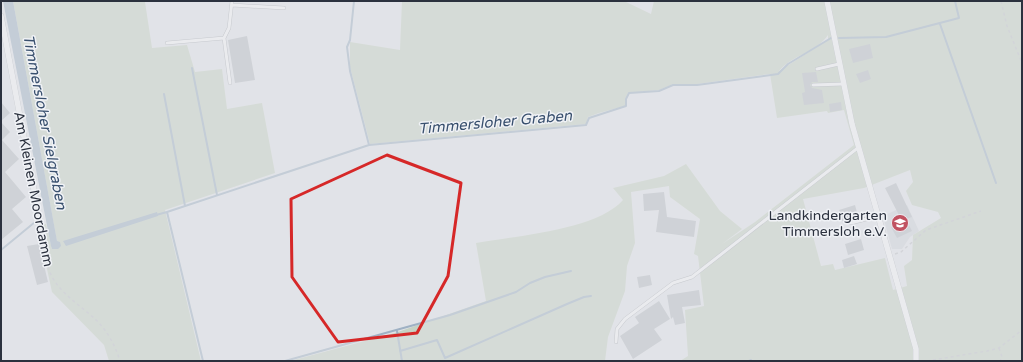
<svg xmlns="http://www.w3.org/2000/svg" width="1023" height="362" viewBox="0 0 1023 362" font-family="'Varela Round',sans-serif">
  <rect width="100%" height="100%" fill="#e1e3e8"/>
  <!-- built -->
  <path fill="#cfd2da" d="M907,205L919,231L910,237L902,249H892L883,216Z"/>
  <!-- green -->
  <path fill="#c6d1c3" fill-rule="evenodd" d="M13,1H179L145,2L152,48L187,45L195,72L222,69L227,109L262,103L275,173L165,210L201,361H109L104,345L52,292L37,223L46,224L52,249L57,242Z
    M402,1H624L651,14L654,1H1022V361H680L688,356L685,310L704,306L698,256L694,254L700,219L670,197L669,186L631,192L635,243L627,266L625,291L608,337L605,361H290L395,333L486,301L476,243C515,236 597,230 623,200L613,188L664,176L686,164L720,211L742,229L722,244L755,222L854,145L844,110L828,113L827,111L777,118L770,74L697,84H673L659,90L628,93L625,99V106L599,113L588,117L586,124L370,144L350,67V42L400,50ZM828,35V40L779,71C792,55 817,52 828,35ZM910,170L913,182L906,191L912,205L938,212L941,218L913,235L912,260L904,266L907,286L893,290L885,258L835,270L833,264L821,266L803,199L864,188Z"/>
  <!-- water -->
  <path fill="#9fb1c4" d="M3,1H13L57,241L60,242L61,246L58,249H52L51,246Z
    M157,212L158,216L66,246L63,241Z"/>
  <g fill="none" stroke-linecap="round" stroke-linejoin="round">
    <!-- stream -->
    <path stroke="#9fb1c4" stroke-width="2" d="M354,1L350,40L347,47L350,71L369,145
      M940,24L996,183
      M839,38L886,37L959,18L955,1
      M192,68L217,195
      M164,94L185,206
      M167,212L369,145L586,125L589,118L626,106V99L629,93L659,91L673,85H697L778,74L788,64L831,38
      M156,215L167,212L203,361
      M1,250L35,222
      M397,331L402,361
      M400,351L437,340L445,358L567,304L584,297L591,296
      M285,361L450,315L516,292L530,283L545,277L571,271
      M749,361L751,360"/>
  </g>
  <!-- building -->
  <path fill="#b8bdc4" d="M247,36L255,80L235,83L228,40Z
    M870,44L873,58L853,63L849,49Z
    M868,70L871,79L860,83L856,74Z
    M816,72L818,82H812L810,85L812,88L822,90L824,103L804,105L802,93L805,92L802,73Z
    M1,102L10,113L1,121Z
    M841,102L842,110L830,112L829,104Z
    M1,122L10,132L2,140L19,159L5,172L26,197L12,209L23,222L1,240Z
    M896,183L912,217L906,219L912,231L897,238L891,227L902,221L885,188Z
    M664,192L667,217L696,221L694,237L656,232L659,210L644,211L643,194Z
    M855,205L858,216L842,221L839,210Z
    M861,239L864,250L848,255L845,244Z
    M39,244L48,282L37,285L27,246Z
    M854,256L857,264L844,268L842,260Z
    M650,275L652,285L639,288L637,277Z
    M699,290L701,305L682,307L685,323L675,325L673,317L671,319L667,295Z
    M659,301L670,319L654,329L662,340L633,359L620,336L639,323L635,317Z"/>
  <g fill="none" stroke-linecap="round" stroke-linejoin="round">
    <!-- lane casing -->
    <g stroke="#a7aab2" stroke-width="4">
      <path id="lane" d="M232,5L284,8
        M167,43L224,38
        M817,69L839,64
        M230,83L224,38L229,28L232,1
        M813,85L843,84
        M851,223L878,216
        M616,342L617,329L625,319L673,283L692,277L859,147"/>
    </g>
    <!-- street casing -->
    <g stroke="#a7aab2" stroke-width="6">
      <path id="street" d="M827,1L852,124L916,349V361
        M1,16L44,243"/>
    </g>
    <!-- path -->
    <path stroke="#bfc1c7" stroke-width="1.5" stroke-dasharray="3 3" stroke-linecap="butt" d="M1001,1L1007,26L1022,63
      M45,249C46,255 47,263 49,270C57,292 79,304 95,319C107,330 115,345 120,361
      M895,254L901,252L926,230L981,211
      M999,348L1002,357L1000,361
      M927,361L987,351L999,348L1022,330"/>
    <!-- lane -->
    <use href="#lane" stroke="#f3f4f7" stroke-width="3"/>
    <!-- street -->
    <use href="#street" stroke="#f3f4f7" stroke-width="5.5"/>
  </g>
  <!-- marked area -->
  <path d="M0 0H1023V362H0ZM387,155L461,183L448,276L417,333L338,342L292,277L291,199Z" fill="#e1e3e8" fill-opacity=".55" fill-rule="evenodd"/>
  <path fill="none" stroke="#d62828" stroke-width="3" stroke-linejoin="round" d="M387,155L461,183L448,276L417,333L338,342L292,277L291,199Z"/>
  <!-- icons -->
  <defs>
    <g id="school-disc" transform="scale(0.9)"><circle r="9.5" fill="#c15261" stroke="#f0f2f6"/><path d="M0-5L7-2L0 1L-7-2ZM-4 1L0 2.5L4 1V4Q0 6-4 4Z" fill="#fff"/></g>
  </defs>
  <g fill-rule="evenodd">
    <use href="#school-disc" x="900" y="223"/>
  </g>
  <g text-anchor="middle" stroke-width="3" stroke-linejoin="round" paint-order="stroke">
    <!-- street labels -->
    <g font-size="14" fill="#2b313e" stroke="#f0f2f6">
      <text transform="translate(34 189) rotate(79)" y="5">Am Kleinen Moordamm</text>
    </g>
    <!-- poi labels -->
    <g font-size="14" fill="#2b313e" stroke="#f0f2f6" text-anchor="end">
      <text x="887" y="220">Landkindergarten<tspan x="887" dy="16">Timmersloh e.V.</tspan></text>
    </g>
    <!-- water labels -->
    <g font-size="15" font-style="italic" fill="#39506e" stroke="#f0f2f6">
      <text transform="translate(45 122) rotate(79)" y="5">Timmersloher Sielgraben</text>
      <text transform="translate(495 122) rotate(-5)" y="5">Timmersloher Graben</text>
    </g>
  </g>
  <!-- border -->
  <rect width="1023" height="362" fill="none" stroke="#2b313e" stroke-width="4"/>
</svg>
